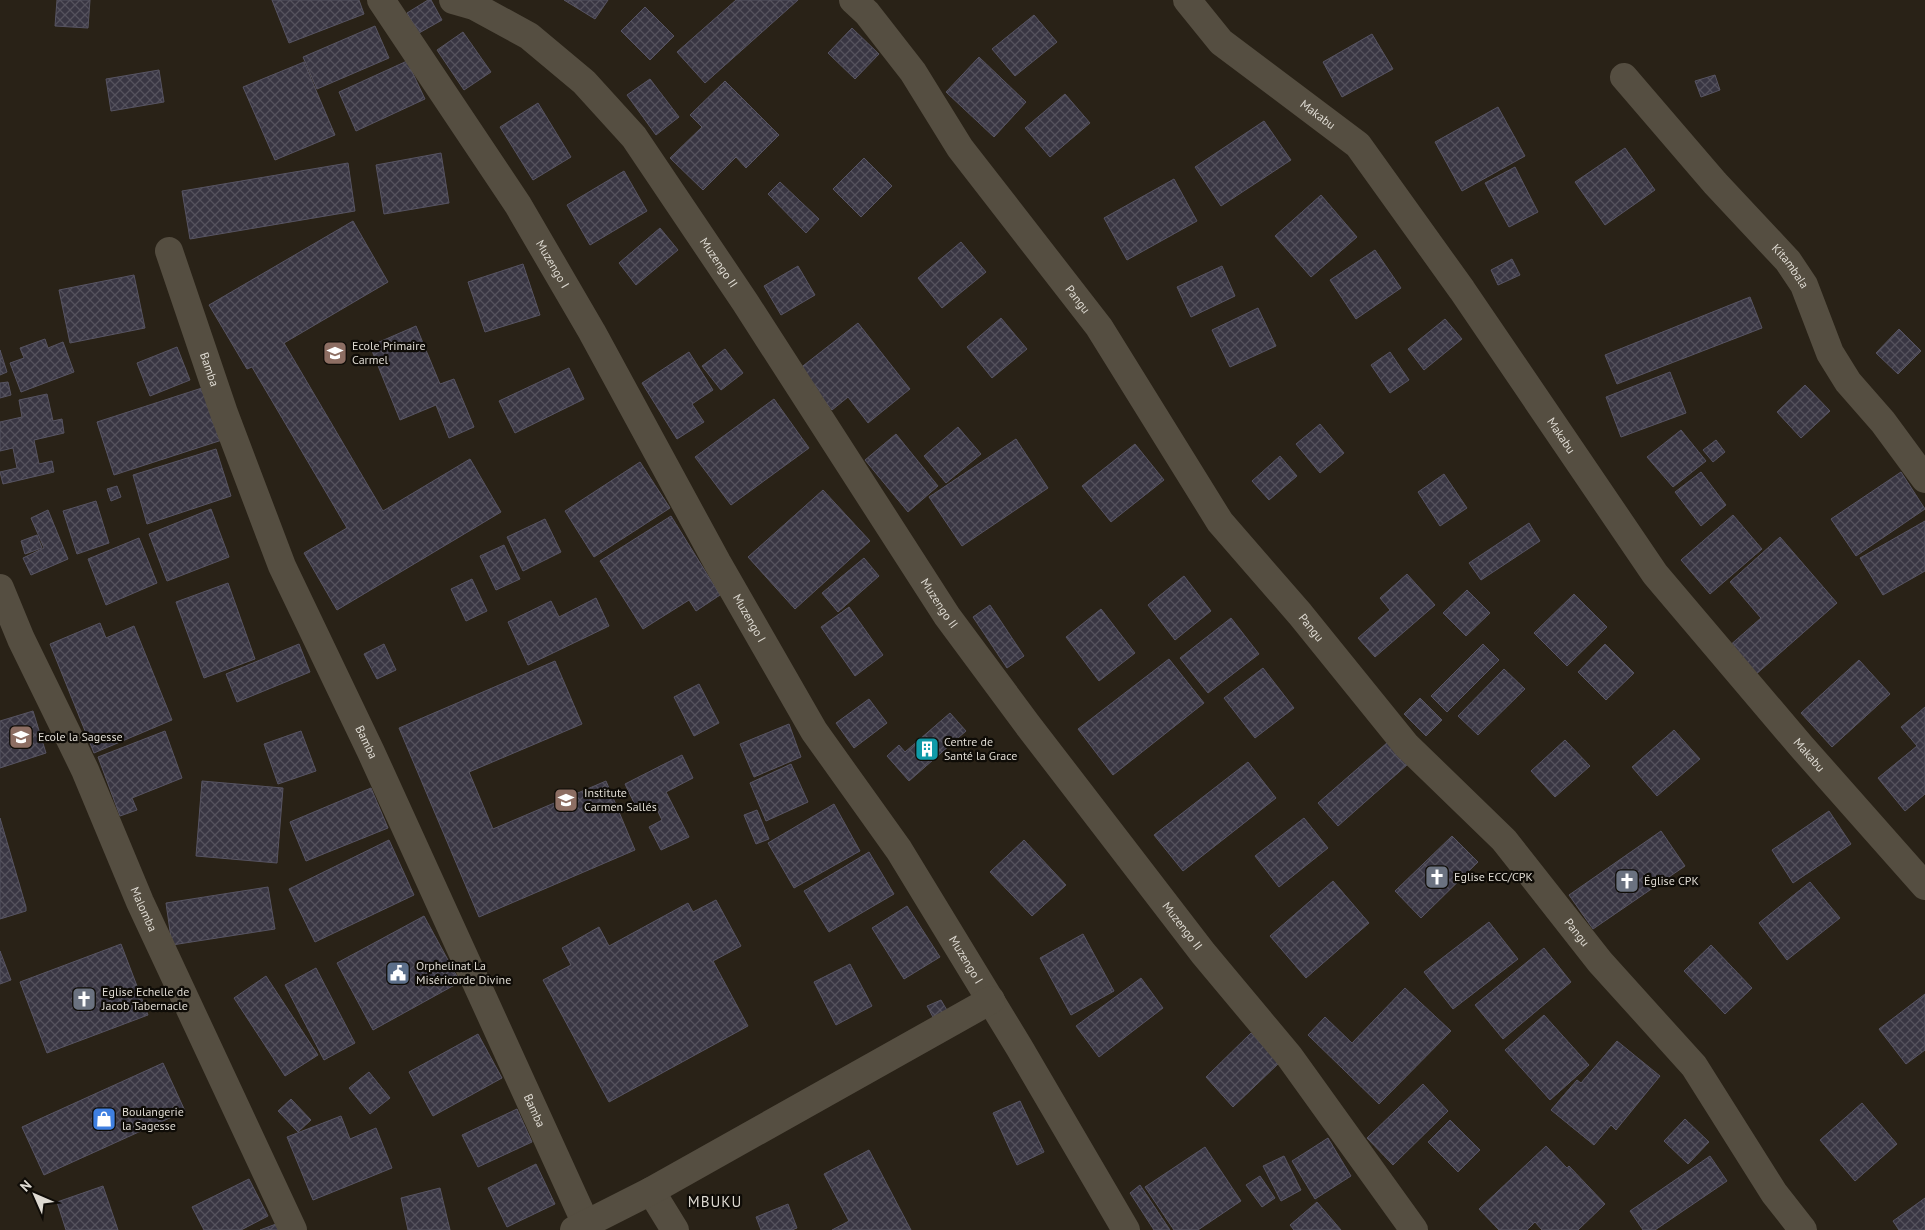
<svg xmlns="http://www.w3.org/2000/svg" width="1925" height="1230" viewBox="0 0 1925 1230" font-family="'PT Sans',sans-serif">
  <defs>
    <pattern id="building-cross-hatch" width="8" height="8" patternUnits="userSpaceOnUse" patternTransform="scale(1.25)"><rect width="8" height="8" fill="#393643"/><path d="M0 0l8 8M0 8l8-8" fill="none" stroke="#55525d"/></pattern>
  </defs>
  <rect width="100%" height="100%" fill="#292217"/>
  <!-- building -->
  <path fill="url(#building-cross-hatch)" stroke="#575462" d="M57,0H90L88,28L55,26Z
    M272,0H359L364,14L289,43Z
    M428,0H431L442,20L419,33L407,13Z
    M564,0H608L595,19Z
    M736,0H798L705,83L677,52Z
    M645,7L674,36L650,60L621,31Z
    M1034,15L1057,42L1015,76L992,49Z
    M375,26L389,58L317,89L303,57Z
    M852,28L879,54L855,79L828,53Z
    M463,32L491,72L464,90L437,50Z
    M1372,34L1393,69L1342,97L1323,62Z
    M979,57L1026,102L994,137L946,92Z
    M407,61L425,99L356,131L339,92Z
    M304,62L335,135L275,160L243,87Z
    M159,70L164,102L111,111L106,79Z
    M1715,75L1720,90L1701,97L1695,81Z
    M650,79L679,117L656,135L627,95Z
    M725,81L779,135L746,168L736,157L703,190L670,158L702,127L690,115Z
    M1065,94L1090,123L1050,157L1025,128Z
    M538,103L571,157L533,180L500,127Z
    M1498,107L1525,156L1462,191L1435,142Z
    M1264,121L1291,160L1221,206L1195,167Z
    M1625,148L1655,190L1605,225L1575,182Z
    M441,153L449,203L384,214L376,165Z
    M864,158L892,186L861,217L833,189Z
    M348,163L355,211L190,239L182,191Z
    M1515,167L1538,212L1509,227L1485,183Z
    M624,171L647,211L590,245L567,205Z
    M1174,179L1197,221L1127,260L1104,218Z
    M780,182L819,219L806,233L768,194Z
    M1321,195L1357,237L1311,277L1275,236Z
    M353,221L388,282L284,343L383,511L470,459L501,512L337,610L304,553L347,528L252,367L247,369L209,305Z
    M660,228L678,250L636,285L619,263Z
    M961,242L986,272L942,308L918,278Z
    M1375,250L1401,288L1356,319L1330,280Z
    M1512,259L1520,275L1498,285L1491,270Z
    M523,264L540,315L485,332L468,282Z
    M798,266L815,295L781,315L764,286Z
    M1222,266L1235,296L1191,317L1177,287Z
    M134,275L145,328L70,343L59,290Z
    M1750,297L1762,328L1617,384L1605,355Z
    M1258,308L1276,346L1230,367L1212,330Z
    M1001,318L1027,349L992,378L967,347Z
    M1445,319L1462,339L1424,370L1408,349Z
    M858,323L910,389L868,423L848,397L832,410L799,369Z
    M416,326L440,384L454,379L474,427L449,438L436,405L400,420L370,346Z
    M1899,329L1921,351L1898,374L1876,353Z
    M45,339L48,348L63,342L74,372L21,392L10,363L24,358L20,348Z
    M177,347L190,380L150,396L137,363Z
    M725,349L743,373L721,390L702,366Z
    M0,350L7,372L0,375Z
    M689,352L713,390L692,404L704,422L677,439L642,383Z
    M1390,352L1409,380L1390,393L1371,365Z
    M569,368L584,399L515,433L499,401Z
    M1670,372L1686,413L1621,437L1606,397Z
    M8,382L11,395L0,398V383Z
    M1805,385L1830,411L1801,438L1777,412Z
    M205,387L222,440L114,475L97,422Z
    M47,394L53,421L62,419L64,433L34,440L39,464L52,461L54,472L3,484L0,472L17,468L13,448L0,451V422L22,417L19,400Z
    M774,399L809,448L731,505L695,457Z
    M1320,424L1344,453L1320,473L1296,444Z
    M958,427L981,454L946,483L924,456Z
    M1681,430L1706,461L1673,487L1647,457Z
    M896,434L938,486L908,512L865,460Z
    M1016,439L1048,488L962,546L929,497Z
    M1716,440L1725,452L1713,462L1703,450Z
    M1135,444L1164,480L1111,522L1082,486Z
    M216,449L231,496L147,524L133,475Z
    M1280,456L1297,476L1269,500L1252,481Z
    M640,462L670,508L594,557L565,511Z
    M1701,472L1726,505L1701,526L1675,492Z
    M1901,472L1925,509L1856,556L1831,519Z
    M1444,474L1467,508L1440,526L1418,492Z
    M117,486L121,497L111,501L107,489Z
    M823,490L870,541L795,609L748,557Z
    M96,501L109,543L77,554L63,511Z
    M211,509L229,557L167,581L149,534Z
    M48,510L68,559L31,575L23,558L44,548L31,518Z
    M1733,515L1762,549L1710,594L1681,560Z
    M671,516L720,595L696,611L689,600L643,629L600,561Z
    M545,519L561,552L523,571L507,537Z
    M1925,521V571L1883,595L1860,558Z
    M1529,523L1540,541L1481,580L1469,563Z
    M37,535L42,548L25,554L21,541Z
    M1780,537L1837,603L1754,676L1728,647L1761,618L1730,582Z
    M139,538L157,583L106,605L88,559Z
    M504,545L520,579L496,590L480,556Z
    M864,558L879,576L838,612L822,593Z
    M1407,574L1435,605L1375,657L1358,638L1390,610L1380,598Z
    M1184,576L1211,611L1175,640L1148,605Z
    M472,579L487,611L466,621L451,589Z
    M228,583L255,659L204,678L176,602Z
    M1467,590L1490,613L1466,636L1443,613Z
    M1574,594L1607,627L1567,666L1534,633Z
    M596,598L609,626L528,665L508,622L551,601L559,617Z
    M990,605L1024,656L1007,668L973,617Z
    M849,607L883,655L855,676L821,627Z
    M1101,609L1135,653L1099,681L1066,637Z
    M1231,618L1259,654L1208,693L1180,658Z
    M100,623L106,638L134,626L172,720L94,753L50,644Z
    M299,644L310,672L237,702L226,674Z
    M384,644L396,670L377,679L364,654Z
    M1483,644L1499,660L1447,712L1431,696Z
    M1605,644L1634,673L1606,700L1578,672Z
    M1169,659L1204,703L1113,775L1078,729Z
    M1859,660L1890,694L1832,747L1801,713Z
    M555,661L582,724L469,772L493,829L606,781L635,850L479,917L399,728Z
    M1263,668L1294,708L1255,738L1224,698Z
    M1504,669L1525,689L1478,735L1458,716Z
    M699,684L719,723L694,736L674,697Z
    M1420,698L1442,720L1426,736L1404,714Z
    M869,699L887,723L854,748L836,723Z
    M1925,707V794L1905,811L1878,778L1917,746L1901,727Z
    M33,711L46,753L0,768V721Z
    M950,713L966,731L909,781L887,756L899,745L905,752Z
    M789,724L801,757L754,777L740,744Z
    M1674,730L1700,759L1657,796L1632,767Z
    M165,731L182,778L132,798L137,810L120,816L98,757Z
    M301,731L316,771L278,784L264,744Z
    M1565,740L1590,766L1555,797L1531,771Z
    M1388,742L1408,764L1338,826L1318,803Z
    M682,755L693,778L666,792L689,837L661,850L649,827L662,820L654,803L638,811L625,784Z
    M1248,762L1276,798L1183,871L1154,835Z
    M791,764L808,802L766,821L750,783Z
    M202,781L283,788L277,863L196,856Z
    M371,788L388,828L306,861L290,822Z
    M834,804L860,851L794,888L768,843Z
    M757,810L769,839L756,844L744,815Z
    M1829,811L1851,844L1793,883L1772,850Z
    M0,818L26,907V911L0,919Z
    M1304,818L1328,848L1279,887L1255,856Z
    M1661,831L1685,866L1593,929L1569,895Z
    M1452,836L1478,862L1421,918L1395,891Z
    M389,840L414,895L315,942L289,889Z
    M1024,840L1066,885L1032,916L990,872Z
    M869,852L894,894L829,932L804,891Z
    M1333,881L1369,923L1306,978L1270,936Z
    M1810,882L1840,918L1787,960L1759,923Z
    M268,887L275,929L172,945L166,903Z
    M716,900L741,946L713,961L748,1026L609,1102L543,980L571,965L562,948L599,927L609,946L688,903L693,912Z
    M907,906L940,957L904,979L872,928Z
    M424,916L460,982L373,1030L337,963Z
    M1489,922L1518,959L1453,1009L1424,972Z
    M1083,934L1114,991L1071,1015L1040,958Z
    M121,944L148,1015L47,1053L20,982Z
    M1711,945L1752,988L1725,1014L1684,971Z
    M1544,948L1571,982L1503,1039L1475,1005Z
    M0,951L11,980L0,984Z
    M850,964L872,1006L836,1025L814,982Z
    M316,968L355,1043L324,1060L285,985Z
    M266,976L318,1055L285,1076L234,998Z
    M1141,978L1163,1008L1099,1057L1076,1026Z
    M1405,988L1451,1031L1379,1104L1308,1035L1325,1017L1352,1043Z
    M1925,994V1050L1906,1064L1879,1029Z
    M941,1000L948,1012L934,1019L927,1006Z
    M1544,1015L1589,1065L1550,1100L1505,1050Z
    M1251,1033L1279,1063L1233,1107L1206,1077Z
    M478,1034L502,1078L433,1116L409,1072Z
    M1617,1041L1660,1076L1616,1130L1611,1125L1594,1145L1551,1110L1577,1080L1581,1083Z
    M163,1063L185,1111L44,1175L22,1127Z
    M369,1072L390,1098L370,1114L349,1088Z
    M1423,1084L1448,1111L1393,1165L1367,1138Z
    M291,1099L311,1120L298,1132L278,1111Z
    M1020,1101L1044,1152L1017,1165L993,1113Z
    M1862,1103L1897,1144L1855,1181L1820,1140Z
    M517,1109L532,1142L478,1167L462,1135Z
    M341,1116L350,1139L376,1128L392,1168L313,1200L287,1137Z
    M1685,1119L1709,1142L1688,1164L1664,1141Z
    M1450,1120L1480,1150L1458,1172L1428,1142Z
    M1328,1138L1351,1176L1315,1199L1292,1161Z
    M1546,1146L1567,1168L1569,1166L1605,1204L1578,1230H1542L1535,1222L1527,1230H1499L1479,1209Z
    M1205,1147L1241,1201L1198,1230H1174L1145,1187Z
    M869,1150L911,1230H832L849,1221L824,1174Z
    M1284,1156L1301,1190L1281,1201L1263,1166Z
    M1710,1156L1727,1181L1655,1230H1643L1630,1211Z
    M536,1164L555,1204L507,1227L488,1188Z
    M1260,1176L1275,1198L1262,1207L1246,1185Z
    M249,1179L268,1216L241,1230H204L192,1207Z
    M1140,1185L1170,1230H1154L1130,1193Z
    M103,1186L118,1230H66L57,1202Z
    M440,1188L450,1230H408L401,1198Z
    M1925,1198V1230H1899L1893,1221Z
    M1317,1202L1341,1230H1294L1290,1225Z
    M788,1204L797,1228L792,1230H761L756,1217Z
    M276,1224L279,1230H260Z"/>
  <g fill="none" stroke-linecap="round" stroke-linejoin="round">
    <!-- street -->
    <g stroke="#554e41" stroke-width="28">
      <path id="s1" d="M381,0L518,205L592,332L717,562L814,731L899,850L1019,1047L1126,1230"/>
      <path id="s2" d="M453,0L474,6L529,36L584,82L634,137L745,302L947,616L1027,724L1203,953L1289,1056L1414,1230"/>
      <path id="s3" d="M853,0L867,13L913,72L960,148L1099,327L1220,522L1300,614L1406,745L1504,840L1600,962L1694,1066L1774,1193L1803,1230"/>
      <path id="s4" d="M1187,0L1221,42L1358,145L1462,290L1655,574L1801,746L1925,886"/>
      <path id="s5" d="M1624,77L1715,183L1788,261L1804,285L1830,353L1848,382L1883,422L1925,479"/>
      <path id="s6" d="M169,251L224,413L282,566L371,752L586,1224"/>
      <path id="s7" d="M0,588L21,639L85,770L140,902L293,1230"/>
      <path d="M651,1191L675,1230"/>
      <path d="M574,1230L651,1191L991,1000"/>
    </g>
  </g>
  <!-- icons -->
  <defs>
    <g id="school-square" transform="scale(1.25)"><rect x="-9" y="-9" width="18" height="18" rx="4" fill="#8d6e63" stroke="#0f0c07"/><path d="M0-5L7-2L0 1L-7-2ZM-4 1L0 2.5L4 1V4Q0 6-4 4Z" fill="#fff"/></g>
    <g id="building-square" transform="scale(1.25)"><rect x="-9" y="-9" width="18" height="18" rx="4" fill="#0f9aa8" stroke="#0f0c07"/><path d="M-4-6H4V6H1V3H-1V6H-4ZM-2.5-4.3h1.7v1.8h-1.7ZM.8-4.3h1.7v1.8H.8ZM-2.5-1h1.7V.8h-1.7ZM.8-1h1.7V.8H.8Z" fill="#fff"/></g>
    <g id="church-square" transform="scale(1.25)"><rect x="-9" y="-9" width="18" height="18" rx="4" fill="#6b7280" stroke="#0f0c07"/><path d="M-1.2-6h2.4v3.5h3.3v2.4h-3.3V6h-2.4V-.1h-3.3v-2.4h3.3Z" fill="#fff"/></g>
    <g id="civic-square" transform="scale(1.25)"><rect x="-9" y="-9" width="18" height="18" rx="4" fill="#5c6f8a" stroke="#0f0c07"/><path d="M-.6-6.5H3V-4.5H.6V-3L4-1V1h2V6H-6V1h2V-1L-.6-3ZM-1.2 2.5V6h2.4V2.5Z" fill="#fff"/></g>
    <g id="shop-square" transform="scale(1.25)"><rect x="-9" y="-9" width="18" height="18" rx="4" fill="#3f7fe0" stroke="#0f0c07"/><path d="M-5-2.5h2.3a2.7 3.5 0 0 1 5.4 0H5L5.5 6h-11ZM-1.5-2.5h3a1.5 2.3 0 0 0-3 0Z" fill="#fff"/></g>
  </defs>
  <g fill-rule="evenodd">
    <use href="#school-square" x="335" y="353"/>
    <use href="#school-square" x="21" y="737"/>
    <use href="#building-square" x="927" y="749"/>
    <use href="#school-square" x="566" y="800"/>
    <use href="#church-square" x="1437" y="877"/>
    <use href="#church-square" x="1627" y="881"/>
    <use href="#civic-square" x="398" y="973"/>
    <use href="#church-square" x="84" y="999"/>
    <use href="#shop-square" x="104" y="1119"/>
  </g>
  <g text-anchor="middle" stroke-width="4.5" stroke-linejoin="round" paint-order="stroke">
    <!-- street labels -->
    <g font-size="12" fill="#dedad2" stroke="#0f0c07">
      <text dy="4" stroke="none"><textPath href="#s4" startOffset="175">Makabu</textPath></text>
      <text dy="4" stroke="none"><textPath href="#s2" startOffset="382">Muzengo II</textPath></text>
      <text dy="4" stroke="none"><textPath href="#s1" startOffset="315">Muzengo I</textPath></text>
      <text dy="4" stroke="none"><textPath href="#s5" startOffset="252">Kitambala</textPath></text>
      <text dy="4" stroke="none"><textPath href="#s3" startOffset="375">Pangu</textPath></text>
      <text dy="4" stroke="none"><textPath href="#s6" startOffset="125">Bamba</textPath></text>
      <text dy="4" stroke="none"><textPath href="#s4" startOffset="580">Makabu</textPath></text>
      <text dy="4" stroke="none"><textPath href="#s2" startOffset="788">Muzengo II</textPath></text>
      <text dy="4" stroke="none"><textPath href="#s1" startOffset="720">Muzengo I</textPath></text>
      <text dy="4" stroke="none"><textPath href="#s3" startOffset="779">Pangu</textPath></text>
      <text dy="4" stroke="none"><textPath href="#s6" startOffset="530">Bamba</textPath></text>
      <text dy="4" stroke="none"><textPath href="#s4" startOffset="985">Makabu</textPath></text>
      <text dy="4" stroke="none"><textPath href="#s7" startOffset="352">Malomba</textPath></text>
      <text dy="4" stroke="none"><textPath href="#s2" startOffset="1192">Muzengo II</textPath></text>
      <text dy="4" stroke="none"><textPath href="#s3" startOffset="1184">Pangu</textPath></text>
      <text dy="4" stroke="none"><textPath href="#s1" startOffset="1125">Muzengo I</textPath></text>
      <text dy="4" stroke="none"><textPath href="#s6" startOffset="935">Bamba</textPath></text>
    </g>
    <!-- poi labels -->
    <g font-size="12" fill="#dedad2" stroke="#0f0c07" text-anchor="start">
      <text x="352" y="350">Ecole Primaire<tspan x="352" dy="14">Carmel</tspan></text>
      <text x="38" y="741">Ecole la Sagesse</text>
      <text x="944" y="746">Centre de<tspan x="944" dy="14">Santé la Grace</tspan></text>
      <text x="584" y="797">Institute<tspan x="584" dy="14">Carmen Sallés</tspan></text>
      <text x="1454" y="881">Eglise ECC/CPK</text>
      <text x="1644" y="885">Église CPK</text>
      <text x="416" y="970">Orphelinat La<tspan x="416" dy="14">Miséricorde Divine</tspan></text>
      <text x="102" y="996">Eglise Echelle de<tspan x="102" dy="14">Jacob Tabernacle</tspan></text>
      <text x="122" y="1116">Boulangerie<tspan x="122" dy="14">la Sagesse</tspan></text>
    </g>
    <!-- quarter labels -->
    <g font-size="15" letter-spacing="1" fill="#dedad2" stroke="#0f0c07">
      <text x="715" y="1207">MBUKU</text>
    </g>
  </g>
  <!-- north arrow -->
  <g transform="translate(35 1195) rotate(315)" stroke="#0f0c07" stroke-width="4" paint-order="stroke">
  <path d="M0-4L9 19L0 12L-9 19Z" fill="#dedad2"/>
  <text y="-8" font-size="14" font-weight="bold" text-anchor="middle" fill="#dedad2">N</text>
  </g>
</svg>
